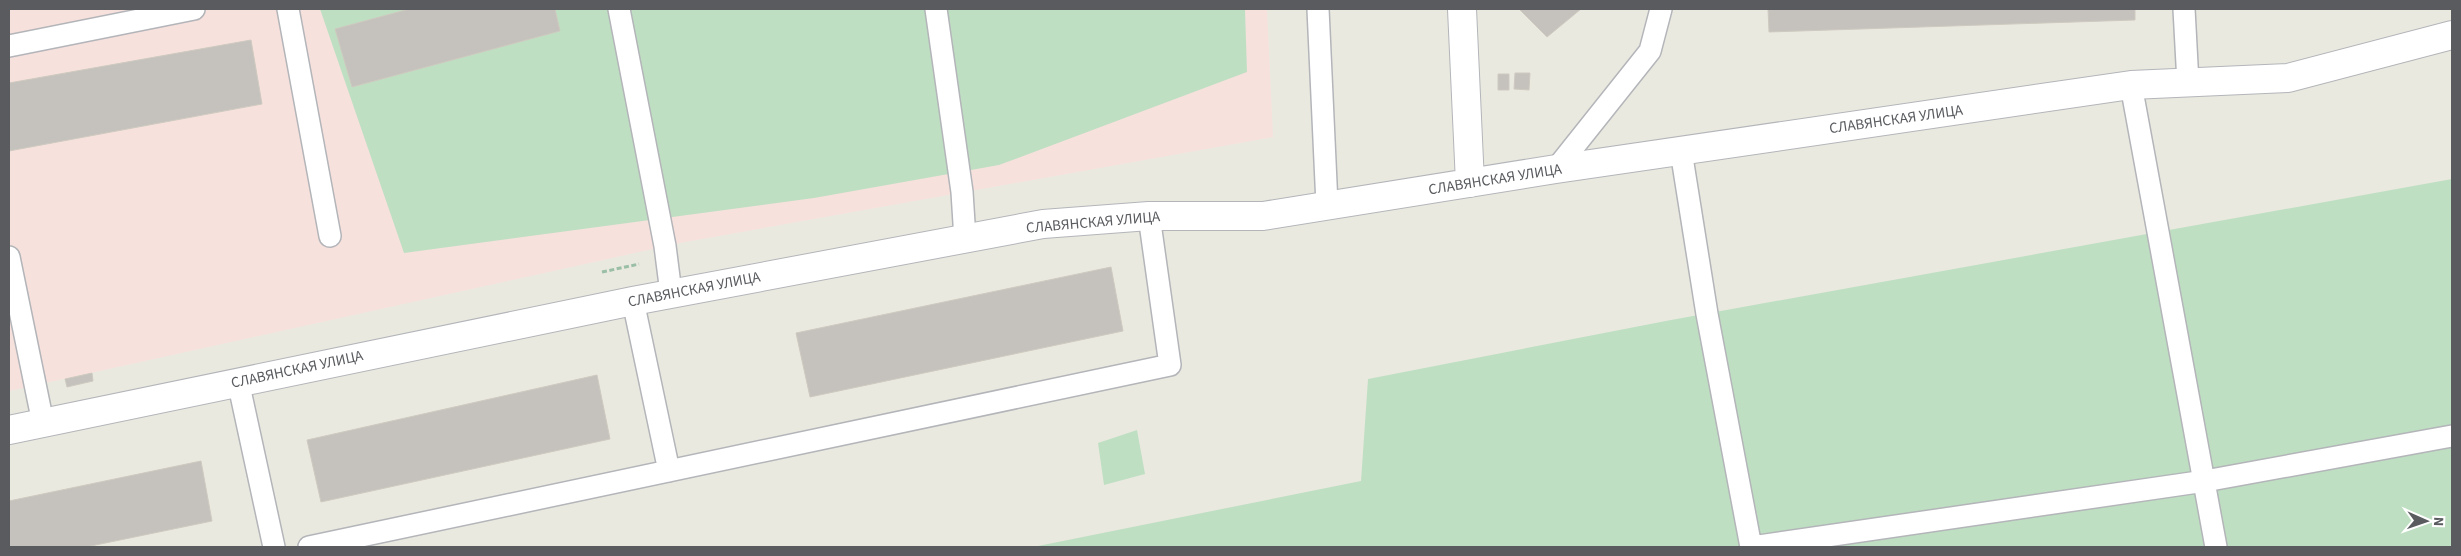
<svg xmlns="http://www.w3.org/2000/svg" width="2461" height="556" viewBox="0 0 2461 556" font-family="'Source Sans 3',sans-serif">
  <rect width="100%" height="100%" fill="#eae9e0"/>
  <!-- medical -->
  <path fill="#f7e1dd" d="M9,9H1267L1273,137L680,243L9,391Z"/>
  <!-- green -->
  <path fill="#bfdfc2" d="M320,9H1245L1247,72L999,165L814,198L404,253Z
    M2452,179V547H1033L1361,481L1368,379L1671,320Z
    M1137,430L1145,474L1104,485L1098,443Z"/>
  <!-- building -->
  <path fill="#c5c2bd" stroke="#cecac0" d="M409,9H555L560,31L352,87L335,29Z
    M1519,9H1581L1547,37Z
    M1768,9H2135V20L1769,32Z
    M251,40L262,104L9,151V83Z
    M1515,73H1530L1529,90L1514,89Z
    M1498,74H1509V90H1498Z
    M1111,267L1123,331L810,397L796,333Z
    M92,373L93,381L67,387L65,379Z
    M597,375L610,439L321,502L307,440Z
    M201,461L212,521L86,547H9V501Z"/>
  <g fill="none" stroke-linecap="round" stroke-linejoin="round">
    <!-- lane casing -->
    <g stroke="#b3b5b9" stroke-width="24">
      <path id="lane" d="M288,9L330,236
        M619,9L665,246L671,293
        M936,9L962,192L965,239
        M1318,9L1327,205
        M2184,9L2188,83
        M9,46L194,9
        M2131,85L2216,547
        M1681,151L1707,314L1751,547
        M1556,169L1650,51L1661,9
        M9,257L43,423
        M633,301L669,471
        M238,381L274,547
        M309,547L1170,365L1149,216
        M1752,547L2205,481L2452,436"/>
    </g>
    <!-- street casing -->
    <g stroke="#b3b5b9" stroke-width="30">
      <path id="street" d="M1462,9L1470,183
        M9,430L633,301L1043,224L1149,216H1263L1556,169L2131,85L2288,78L2452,35"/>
    </g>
    <!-- path -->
    <path stroke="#9abfa6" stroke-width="3" stroke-dasharray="5 2.5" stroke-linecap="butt" d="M602,272L639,264"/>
    <!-- lane -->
    <use href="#lane" stroke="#fff" stroke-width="21"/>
    <!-- street -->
    <use href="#street" stroke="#fff" stroke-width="28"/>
  </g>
  <g text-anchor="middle" stroke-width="4" stroke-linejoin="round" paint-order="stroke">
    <!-- street labels -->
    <g font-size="15" fill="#595b5f" stroke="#fff">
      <text transform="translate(1896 119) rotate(-8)" y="5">СЛАВЯНСКАЯ УЛИЦА</text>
      <text transform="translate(1495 179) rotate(-9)" y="5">СЛАВЯНСКАЯ УЛИЦА</text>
      <text transform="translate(1093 222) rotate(-5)" y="5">СЛАВЯНСКАЯ УЛИЦА</text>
      <text transform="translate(694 289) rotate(-11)" y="5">СЛАВЯНСКАЯ УЛИЦА</text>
      <text transform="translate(297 369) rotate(-12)" y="5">СЛАВЯНСКАЯ УЛИЦА</text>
    </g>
  </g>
  <!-- border -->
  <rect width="2461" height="556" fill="none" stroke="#595b5f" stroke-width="20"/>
  <!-- north arrow -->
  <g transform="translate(2426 521) rotate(92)" stroke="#ffffff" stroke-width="4" paint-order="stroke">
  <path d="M0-4L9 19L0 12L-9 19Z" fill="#595b5f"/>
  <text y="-8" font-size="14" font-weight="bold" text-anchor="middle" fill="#595b5f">N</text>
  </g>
</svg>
